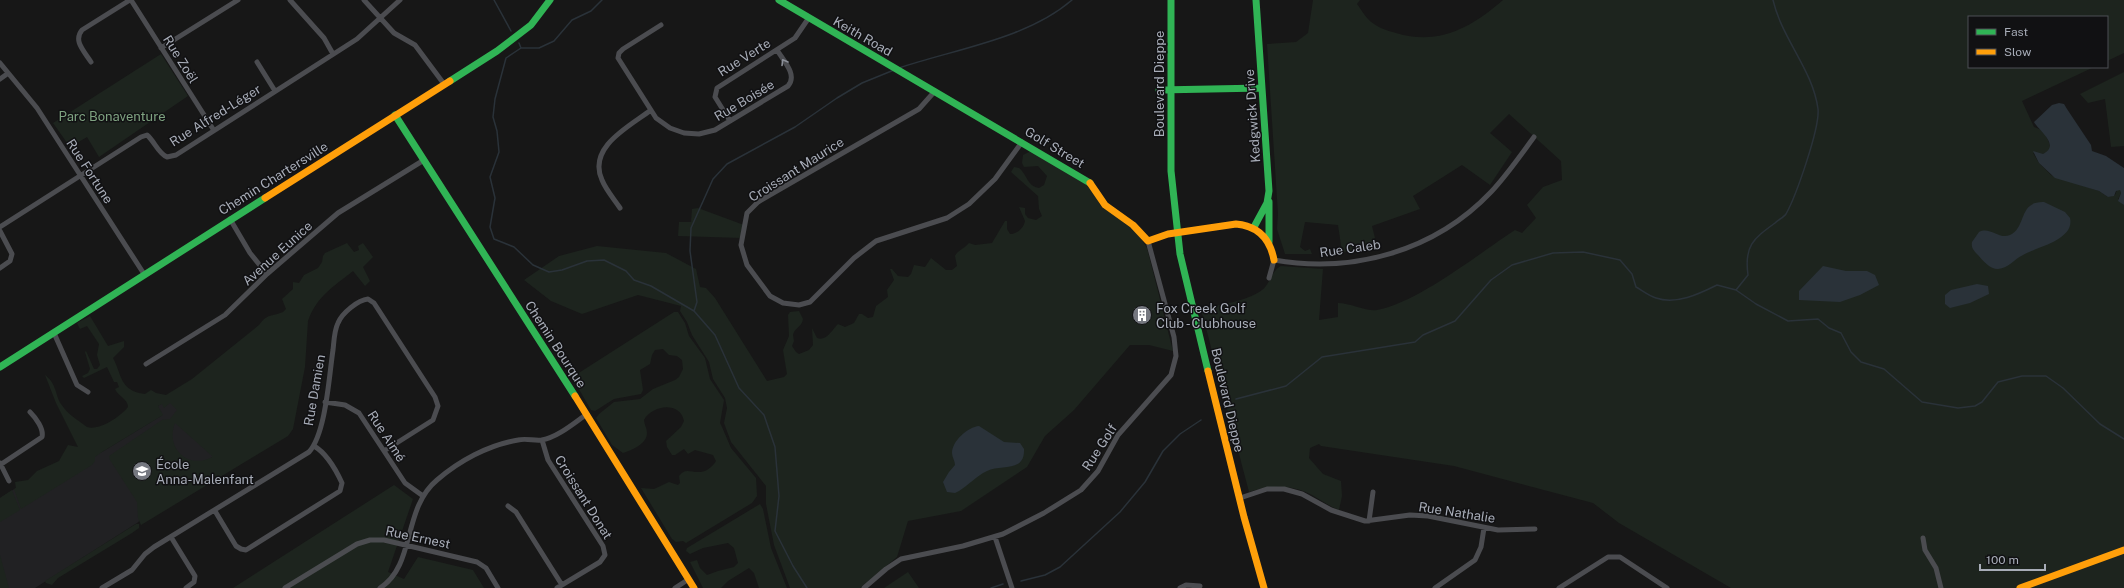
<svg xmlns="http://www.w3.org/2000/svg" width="2124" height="588" viewBox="0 0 2124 588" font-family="'Public Sans',sans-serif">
  <rect width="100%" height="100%" fill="#171717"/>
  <!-- built -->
  <path fill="#212123" d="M218,363L256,379L259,416L137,523L35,588H0V498L16,488L102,452L161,416L158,406Z"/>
  <!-- green -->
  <path fill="#1d241e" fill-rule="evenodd" d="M1313,0H1360L1357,4C1361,9 1364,15 1368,19C1374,26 1387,31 1396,33C1438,46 1471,28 1503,0H2124V53L2107,61V17H1969V67H2094L2022,101L2034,127L2042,130C2046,135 2057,153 2043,154C2039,155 2037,153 2033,153L2039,163L2051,175L2099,191L2108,197L2115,195L2117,190H2120L2121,193L2118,199L2124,205V588H1731L1619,523L1593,503L1454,466L1321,446L1319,444L1310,448L1309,458L1323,474L1341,481L1342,496L1339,510C1329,506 1321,500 1312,495C1291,484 1271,485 1249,492L1201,309C1220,304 1246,302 1262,290C1270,284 1272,270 1281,266L1323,269L1319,320L1338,317V303C1350,303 1368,312 1377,310C1419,302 1478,254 1515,230L1522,233L1536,218L1527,205L1543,187L1562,180L1561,161L1509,114L1490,133L1512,152L1490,185L1462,165L1413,196L1420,209L1372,226L1378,250L1342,252L1338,225L1305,222L1300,247L1305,251L1310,249L1312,254H1285L1277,229L1278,214L1267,44L1296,42L1308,33Z
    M161,54L188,96L99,157L87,137L70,147L53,123Z
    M2124,72V146L2111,147L2105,99L2088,103L2080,94Z
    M1031,151L1092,188L1100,205L1136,231L1147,248L1173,351L1149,345H1130L1074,410L1045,436L1027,467L961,511L908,521L897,557L860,588H790L774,545L766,504V486L731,442L724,423L727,408L725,398L713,379L709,362L692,335L687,322L680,311L681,306L638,295L582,314L551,301L524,280L559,256L597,246L666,253L696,269L700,287L706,288L715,298L767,381L784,377L787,374L783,350L789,336L788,315L790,312L799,311L803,319C802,327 794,328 793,335L794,341L792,346L796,352L799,354L809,350L813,345L812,328L817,338C826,342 832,330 838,324L845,327L854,323L859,314H862L868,318L873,317L876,306L888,297L887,290L894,280L890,269H892L898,276L908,277L911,274L914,265L925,267L931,258L946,270H952L957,266L955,256C957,251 965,248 969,243L975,245L992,243L1005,221H1007V229L1010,234C1017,234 1024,228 1025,221L1019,207L1025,208V214L1028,218L1036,220L1042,216L1039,209L1038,196L1011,172L1014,167L1019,168C1027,174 1027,186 1039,188L1044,185L1047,176L1038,166L1024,167L1022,163L1023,155Z
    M698,208L744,225L742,238L678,236L679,222H691L692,209Z
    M347,243L354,252L359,250L358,246L363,243L373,257L363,267L370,281L365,286L353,271C333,287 317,296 308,321L305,367L293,429L288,436L141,525L138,518L137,502L110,460L109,456L162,420L170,419L177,410L170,403L164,408L162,404L158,406L163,415L102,452L95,457V461L92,465L21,509L14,489L16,488L15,482L28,480L37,471L59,461L68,445L78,447L56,403L45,375C57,384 55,395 61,404C68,415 78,420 87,427C100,431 121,416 128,407C128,399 118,396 115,389L119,387L117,382H114L107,367L84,378L82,376L88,373L90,369L85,352L86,351L94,369H97L100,365L97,355L99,344L87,326L80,329L77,323L90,316L108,346L124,341V347L113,358C122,374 119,391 145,394L151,390L156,393L166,395L192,379L259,325C268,313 271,317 283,312L286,309L282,299L293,289V282L299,283L304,275L318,268L322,262L323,256L325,253ZM175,423L212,456V457C188,470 165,448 175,423Z
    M674,312H678L685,323L689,336L705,358L710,379L724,400L720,423L722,427L731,448L756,478L757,496L752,503L686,543L683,541L676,542L672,539L641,488L654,489L669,482L678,485L680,483L679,476C686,467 691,473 700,472C706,472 710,468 714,464L716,461L713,455L695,450L688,454L684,449L675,455H672L667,447L666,441L681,427L684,421C680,401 652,405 644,420C644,424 647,428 647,433C647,444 632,450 623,453L612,445L596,418L599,414L614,402L640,399L653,389L675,380L679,377L683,369L682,360L677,356L669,355L663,349L655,350L652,355L650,364L640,370L643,390L641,394L614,399L595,411L591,410L573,379L574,376Z
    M394,485L413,499L388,572L404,579L418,557L473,570L484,588H233Z
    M12,490L20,510L0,522V498Z
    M760,504L763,509L771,548L787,588H759L754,573L749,568L728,581L721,588H703L690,562L697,560L700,568L707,575L718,571L734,567L738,563L734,548L728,543L703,548L690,554L686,551L687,548Z
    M136,524H139V528L132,533L58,578L52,585L46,583L45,581Z
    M0,555L9,588H0Z
    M908,572L919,588H884Z"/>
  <!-- water -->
  <path fill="#2a3239" d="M2059,103L2064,104L2067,109L2091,145L2092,151L2106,156L2124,168V205L2118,201L2121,193L2120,190L2116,191L2114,196L2108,197L2099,191L2055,178L2039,163L2033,151L2043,154C2061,145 2038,130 2034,122L2052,105Z
    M2044,202L2065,212L2070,218C2075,240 2037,247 2023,255C2014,259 2009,268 1998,269C1990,269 1983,261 1978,255C1974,251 1971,248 1972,242L1979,232C1990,226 1999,240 2010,235C2027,227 2018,201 2044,202Z
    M1823,266L1846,271H1867L1875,275L1879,285L1860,295L1840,302L1799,300V291Z
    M1977,284L1988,286L1989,294L1970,303L1950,308L1945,304V295L1951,290Z
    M979,426L1004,442L1020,443L1024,449C1025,473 1001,464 987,471C976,476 969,485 959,491L955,493L947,492L943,482L949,472L955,465C955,461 952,457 952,453C952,441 968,427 979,426Z"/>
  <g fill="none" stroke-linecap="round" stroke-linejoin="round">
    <!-- stream -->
    <path stroke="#2a3239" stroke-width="1.5" d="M494,0L511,31
      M602,0L591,11L572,20L554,41L539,48H521L506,58L495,99L493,117L497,131L499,152L490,177L495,198L490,227L494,239L514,247L533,265L549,272L562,270L587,261L604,260L626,271L634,280L651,286L694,311L715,335L739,388L764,415L775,447L779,496L775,531L793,566L807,588
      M519,43L521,48
      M899,68C955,49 1027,39 1072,0
      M1736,290L1748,275C1744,246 1753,239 1775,223C1778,220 1784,217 1786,214C1796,196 1820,128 1818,109C1813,70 1782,39 1773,0
      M694,311L697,302L690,251L691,228L713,179L727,164L795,127L837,98L862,83L894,70
      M1236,399L1286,386L1322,357L1415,342L1423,335L1455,321L1491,280L1512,265L1553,253L1583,252L1620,260L1632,274L1636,287C1643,291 1649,296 1656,298C1676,305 1699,294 1717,285L1736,290L1756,304L1788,321L1818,319L1829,328L1841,333L1851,352L1861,362L1884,369L1922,402L1958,408L1975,406L1982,402L1998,382L2022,376H2046L2063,388L2100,424L2124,439
      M1021,581L1045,575L1060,567L1120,512L1145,482L1163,451L1180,434L1201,420
      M991,588L1003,584"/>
    <!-- street -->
    <path stroke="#4b4c50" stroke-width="5" d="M131,0L213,129
      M290,0L324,38L333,54
      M364,0L394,33L415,45L444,84
      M661,25L623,49L619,53L618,58L656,118L670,128L684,133L699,134L715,130L788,86C798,75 783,60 777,50
      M161,48L238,0
      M91,62C84,51 73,41 82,30L130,0
      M257,62L275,91
      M0,63L37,108L144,274
      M0,79L7,74
      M935,91L919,109L775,192L758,202L747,213L741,245L747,265L770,296L783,303L799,305L810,302L854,258L876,241L947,218L969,204L995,179L1022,142
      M730,121L715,97L717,88L795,38L808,19
      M620,208C614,199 606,190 602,180C587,147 630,126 651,110
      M230,219L250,253L267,274
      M0,227L141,137L147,135C155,142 158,153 167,157L176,155L357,39L400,0
      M0,231L12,254L10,261L0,268
      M1269,278L1274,260C1353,274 1435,251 1491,192C1507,175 1520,156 1534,137
      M54,333L77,385L88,392
      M146,364L225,315L267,274L338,213L424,160
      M325,402L345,405L359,413L405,483L423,496
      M542,440L548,460L603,546L605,555L600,562L557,588
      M0,463L9,481
      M0,465L42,437C44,429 36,418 30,412
      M1240,498L1267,489H1284L1302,494L1331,510L1365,521L1410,515L1428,516L1498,530L1535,529
      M508,506L516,512L562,585
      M215,511L236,546L241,549L246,550L340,491L342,483C336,470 326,453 314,446
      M1369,521L1373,492
      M171,537L195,576L194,582L186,588
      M995,537L1012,588
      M1923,538L1925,550L1936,568L1941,588
      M102,588L132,570L145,554L154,547L309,452C326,433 329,376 333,350C334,342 334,331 338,323C342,313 358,300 368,299L374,303L435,397L438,406L433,420L384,451
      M285,588L357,544L370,540H384L477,562L486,568L498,588
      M380,588C416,565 402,509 437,480C459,461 488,445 518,440C526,438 534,441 542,440C558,437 574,423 587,414
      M675,588L689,579
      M864,588L886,569L901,559L963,546L1003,534L1044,513L1081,490L1098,471L1118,435L1171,375L1176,356L1174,337L1148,241
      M1180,588L1186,585L1200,586
      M1435,588L1475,560L1481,547L1484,528
      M1559,588L1608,557H1620L1667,588"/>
    <!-- fast -->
    <path stroke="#30b455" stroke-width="7" d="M779,0L1090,183
      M1171,0V171L1180,254L1208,371
      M450,81L497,51L531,25L550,0
      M1159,90L1262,88
      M395,115L575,396
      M1269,202V242
      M1254,227L1267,203L1269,191L1256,0
      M0,367L265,198"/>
    <!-- slow -->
    <path stroke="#ff9f0a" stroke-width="7" d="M1090,183L1105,205L1133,225L1148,241L1168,234L1236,224C1258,226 1270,238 1274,260
      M265,198L450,81
      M1208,371L1244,517L1264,588
      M575,396L694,588
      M2020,588L2124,550"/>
  </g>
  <!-- one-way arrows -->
  <defs><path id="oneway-chevron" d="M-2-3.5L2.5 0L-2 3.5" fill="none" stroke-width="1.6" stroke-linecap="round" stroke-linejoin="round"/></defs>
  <use stroke="#8c9099" href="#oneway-chevron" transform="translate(784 62) rotate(-121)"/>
  <!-- icons -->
  <defs>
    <g id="building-disc" transform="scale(1)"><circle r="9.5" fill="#757880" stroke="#111113"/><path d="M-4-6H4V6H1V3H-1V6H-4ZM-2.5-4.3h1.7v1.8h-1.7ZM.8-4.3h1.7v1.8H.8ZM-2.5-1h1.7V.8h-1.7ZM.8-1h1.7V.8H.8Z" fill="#fff"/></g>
    <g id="school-disc" transform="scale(1)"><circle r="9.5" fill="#757880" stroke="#111113"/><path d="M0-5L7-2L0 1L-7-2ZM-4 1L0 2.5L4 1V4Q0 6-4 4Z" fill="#fff"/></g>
  </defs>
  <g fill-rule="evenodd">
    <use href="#building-disc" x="1142" y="315"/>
    <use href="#school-disc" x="142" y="471"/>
  </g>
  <g text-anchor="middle" stroke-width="3" stroke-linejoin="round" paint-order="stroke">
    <!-- street labels -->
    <g font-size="13" fill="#a8adb8" stroke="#111113">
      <text transform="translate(863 36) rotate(30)" y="5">Keith Road</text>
      <text transform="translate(744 57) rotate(-32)" y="5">Rue Verte</text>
      <text transform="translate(181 59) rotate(58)" y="5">Rue Zoël</text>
      <text transform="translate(1159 84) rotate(-90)" y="5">Boulevard Dieppe</text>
      <text transform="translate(744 100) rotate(-31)" y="5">Rue Boisée</text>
      <text transform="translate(215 115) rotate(-32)" y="5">Rue Alfred-Léger</text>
      <text transform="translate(1252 116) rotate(-94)" y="5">Kedgwick Drive</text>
      <text transform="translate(1055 147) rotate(31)" y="5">Golf Street</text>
      <text transform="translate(796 169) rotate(-32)" y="5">Croissant Maurice</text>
      <text transform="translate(90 171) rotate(57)" y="5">Rue Fortune</text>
      <text transform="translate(273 178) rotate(-32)" y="5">Chemin Chartersville</text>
      <text transform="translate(1350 248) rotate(-8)" y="5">Rue Caleb</text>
      <text transform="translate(277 253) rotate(-42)" y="5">Avenue Eunice</text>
      <text transform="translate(556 344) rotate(57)" y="5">Chemin Bourque</text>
      <text transform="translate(314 390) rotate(-80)" y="5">Rue Damien</text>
      <text transform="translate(1228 400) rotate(77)" y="5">Boulevard Dieppe</text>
      <text transform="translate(387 436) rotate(57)" y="5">Rue Aimé</text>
      <text transform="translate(1099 447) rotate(-57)" y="5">Rue Golf</text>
      <text transform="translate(584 497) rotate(58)" y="5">Croissant Donat</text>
      <text transform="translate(1457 512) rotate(9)" y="5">Rue Nathalie</text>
      <text transform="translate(418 537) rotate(12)" y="5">Rue Ernest</text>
    </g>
    <!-- park labels -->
    <g font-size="13" fill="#7fa381" stroke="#111113">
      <text x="112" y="121">Parc Bonaventure</text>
    </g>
    <!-- poi labels -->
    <g font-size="13" fill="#a8adb8" stroke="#111113" text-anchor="start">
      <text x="1156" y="313">Fox Creek Golf<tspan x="1156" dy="15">Club - Clubhouse</tspan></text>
      <text x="156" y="469">École<tspan x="156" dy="15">Anna-Malenfant</tspan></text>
    </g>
  </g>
  <!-- legend -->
  <rect x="1968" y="16" width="140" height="52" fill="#111113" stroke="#4d4f55"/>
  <rect x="1976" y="29" width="20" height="6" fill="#30b455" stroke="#4d4f55"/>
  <text x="2004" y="36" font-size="12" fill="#a8adb8">Fast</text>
  <rect x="1976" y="49" width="20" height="6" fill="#ff9f0a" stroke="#4d4f55"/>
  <text x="2004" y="56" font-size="12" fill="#a8adb8">Slow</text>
  <!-- scale -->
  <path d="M1980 564v6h65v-6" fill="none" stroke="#a8adb8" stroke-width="2"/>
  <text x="1986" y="564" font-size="12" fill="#a8adb8" stroke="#111113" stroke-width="3" paint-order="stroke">100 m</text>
</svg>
